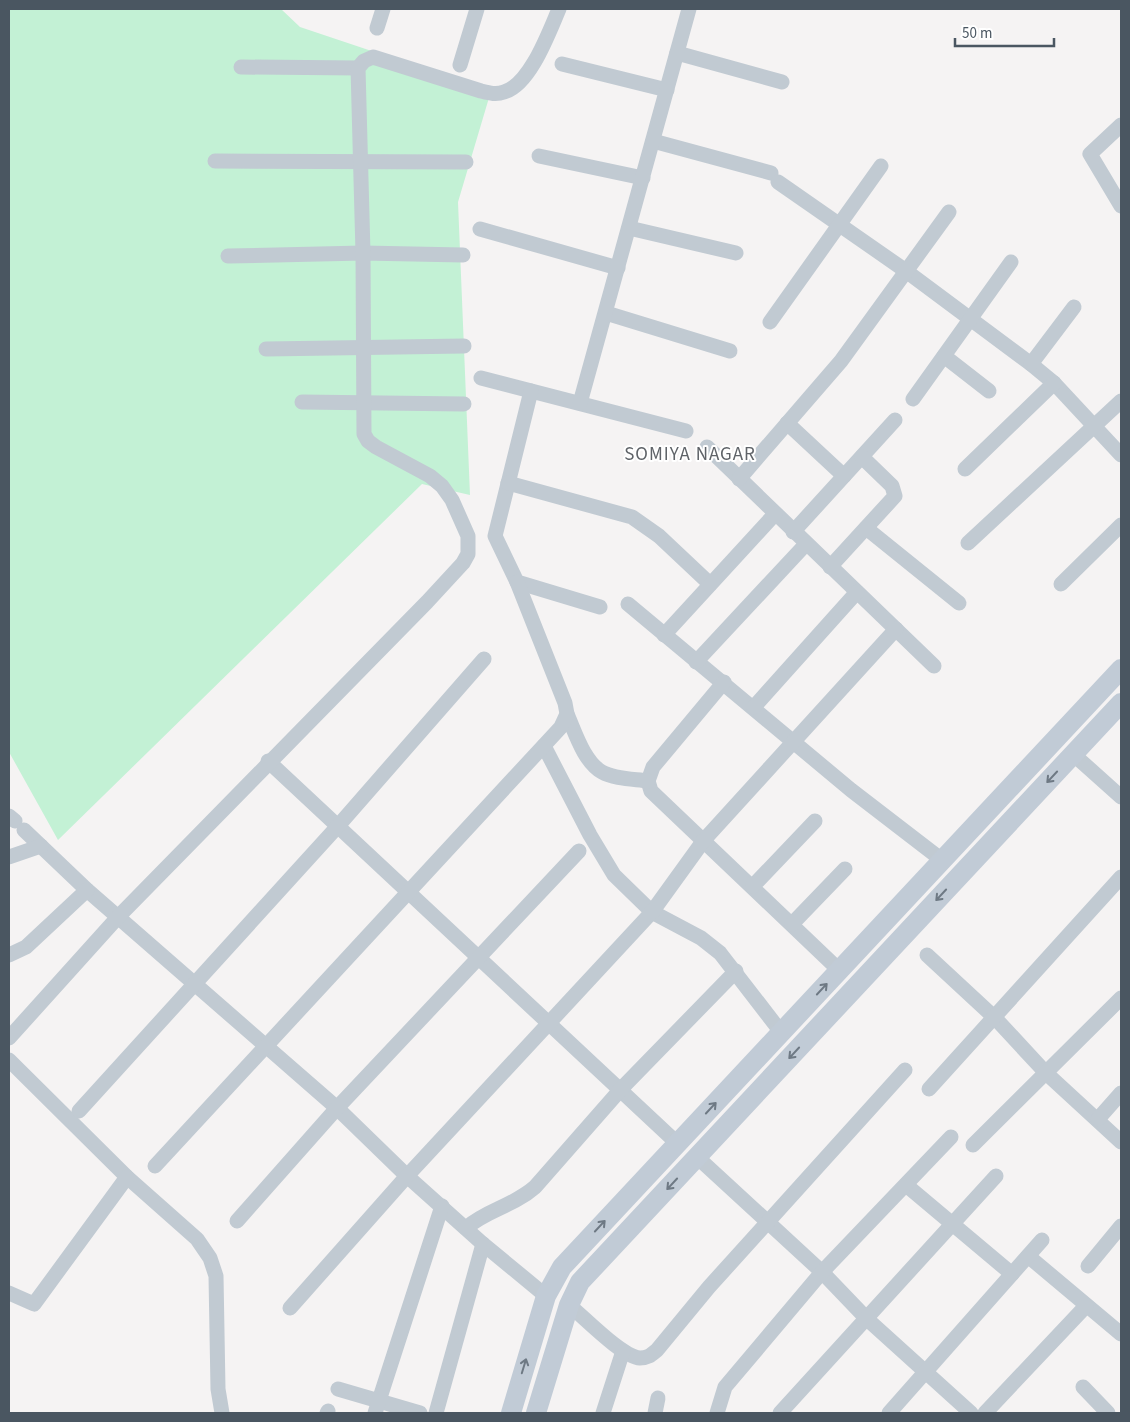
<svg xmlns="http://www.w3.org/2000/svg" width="1130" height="1422" viewBox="0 0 1130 1422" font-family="'Source Sans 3',sans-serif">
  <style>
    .green { fill: #c3f1d5 }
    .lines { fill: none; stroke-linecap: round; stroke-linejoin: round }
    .minor { stroke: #c1cad2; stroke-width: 15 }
    .secondary { stroke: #c1cbd6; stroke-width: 20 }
    .oneway { stroke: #6e7984 }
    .labels { text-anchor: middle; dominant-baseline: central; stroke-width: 4; stroke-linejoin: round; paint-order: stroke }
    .neighbourhood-label { font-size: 19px; letter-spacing: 1px; fill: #5f6368; stroke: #fff }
  </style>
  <rect width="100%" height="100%" fill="#f5f3f3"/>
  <!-- green -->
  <path class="green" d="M9 9H281L300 27 491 91 458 202 470 495 422 484 58 840 9 752Z"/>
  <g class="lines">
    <!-- minor -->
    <g class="minor">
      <path d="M377 28 383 9"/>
      <path d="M677 53 782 82"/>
      <path d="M562 64 667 90"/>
      <path d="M460 65 477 9"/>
      <path d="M241 67 358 68"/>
      <path d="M1121 125 1090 154 1121 206"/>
      <path d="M653 141 771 173"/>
      <path d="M539 156 643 178"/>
      <path d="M215 161 466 162"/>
      <path d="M778 182 906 271 1031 364 1054 383 1121 455"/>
      <path d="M629 228 736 253"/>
      <path d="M480 229 618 268"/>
      <path d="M228 256 363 253 463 255"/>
      <path d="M606 313 730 351"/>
      <path d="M770 322 881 166"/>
      <path d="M266 349 464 346"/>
      <path d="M944 356 989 391"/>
      <path d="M1031 364 1074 307"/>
      <path d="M481 378 686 431"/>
      <path d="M531 391 495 536 517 582 600 607"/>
      <path d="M913 399 1011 262"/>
      <path d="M302 402 464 404"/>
      <path d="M580 403 689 9"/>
      <path d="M787 423 844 476"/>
      <path d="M707 447 934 666"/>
      <path d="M965 469 1054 383"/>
      <path d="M739 479 841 361 949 212"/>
      <path d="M508 483 632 517 659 536 710 584"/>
      <path d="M866 528 959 603"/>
      <path d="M793 532 895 420"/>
      <path d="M968 543 1121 401"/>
      <path d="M830 567 895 496 892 486 862 457"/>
      <path d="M1061 584 1121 525"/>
      <path d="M628 604 851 790 942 860"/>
      <path d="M664 635 775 514"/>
      <path d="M696 662 806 544"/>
      <path d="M724 682 653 767 648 781 651 791 839 970"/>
      <path d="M754 707 857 592"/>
      <path d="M567 714C575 732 584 762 602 772 614 779 634 779 648 781"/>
      <path d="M544 746 590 835 614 875 652 912 701 938 720 953 781 1032"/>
      <path d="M1073 754 1121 797"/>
      <path d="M268 761 678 1144"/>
      <path d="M9 816 15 821"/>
      <path d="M24 830 87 890 337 1108 407 1176 483 1244 546 1296"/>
      <path d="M9 857 41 846"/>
      <path d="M753 886 815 821"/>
      <path d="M792 924 845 869"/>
      <path d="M9 955 26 947 87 890"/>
      <path d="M927 955 995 1018 1046 1073 1121 1142"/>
      <path d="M9 1038 118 917 427 602 463 563 468 554V536L452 500 442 486 430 476 376 447 368 441 364 434 363 253 358 68 364 61 373 57 481 91C489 93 496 95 504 92 530 85 549 32 559 9"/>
      <path d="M9 1060 127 1177 197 1239 210 1258 216 1276 218 1389 222 1413"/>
      <path d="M929 1089 1121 877"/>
      <path d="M79 1111 338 826 484 659"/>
      <path d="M1098 1119 1121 1093"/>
      <path d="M973 1145 1121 998"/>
      <path d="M697 1157 822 1272 867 1319 971 1413"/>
      <path d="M155 1166 561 727 567 714 565 703 517 582"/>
      <path d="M906 1185 1012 1274"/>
      <path d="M237 1221 337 1108 579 851"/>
      <path d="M466 1228C488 1209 512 1207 535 1187L621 1089 736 971"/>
      <path d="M1028 1256 1121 1334"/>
      <path d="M1088 1266 1121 1226"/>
      <path d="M9 1293 34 1304 127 1177"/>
      <path d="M569 1305C584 1317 622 1357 640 1358 648 1358 651 1355 657 1350L709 1287 905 1070"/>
      <path d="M290 1308 407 1176 652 912 704 840 896 629"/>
      <path d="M1083 1387 1108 1413"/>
      <path d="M338 1389 420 1413"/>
      <path d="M327 1413 328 1411"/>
      <path d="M375 1413 442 1206"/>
      <path d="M436 1413 483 1244"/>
      <path d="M603 1413 623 1351"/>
      <path d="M655 1413 658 1398"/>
      <path d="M717 1413 725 1387 822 1272 951 1137"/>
      <path d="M780 1413 996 1176"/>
      <path d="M889 1413 1042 1240"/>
      <path d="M985 1413 1086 1306"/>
    </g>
    <!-- secondary -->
    <g class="secondary">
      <path d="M511 1413 546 1296 562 1267 1121 669"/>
      <path d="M536 1413 569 1305 580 1282 1121 703"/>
    </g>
  </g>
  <!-- one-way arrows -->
  <defs><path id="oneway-shaft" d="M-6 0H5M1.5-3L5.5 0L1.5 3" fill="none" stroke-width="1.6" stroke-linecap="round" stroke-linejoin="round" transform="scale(1.25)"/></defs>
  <g class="oneway">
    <use href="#oneway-shaft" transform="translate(1052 777) rotate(133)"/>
    <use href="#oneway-shaft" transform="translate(941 895) rotate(133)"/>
    <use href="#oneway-shaft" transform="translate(822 989) rotate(-47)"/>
    <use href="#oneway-shaft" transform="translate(794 1053) rotate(133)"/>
    <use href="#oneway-shaft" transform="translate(711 1108) rotate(-47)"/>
    <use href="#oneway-shaft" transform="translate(672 1184) rotate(133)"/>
    <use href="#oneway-shaft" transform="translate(600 1226) rotate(-47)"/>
    <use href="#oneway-shaft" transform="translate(524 1366) rotate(-73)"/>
  </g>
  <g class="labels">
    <!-- neighbourhood labels -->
    <g class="neighbourhood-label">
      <text x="690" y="454">SOMIYA NAGAR</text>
    </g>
  </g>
  <!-- border -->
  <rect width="1130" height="1422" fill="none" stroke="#4a5661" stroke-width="20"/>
  <!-- scale -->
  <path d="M955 38v8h99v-8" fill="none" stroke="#4a5661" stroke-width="2.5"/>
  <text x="962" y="38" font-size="15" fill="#4a5661" stroke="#ffffff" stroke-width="4" paint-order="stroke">50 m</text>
</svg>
